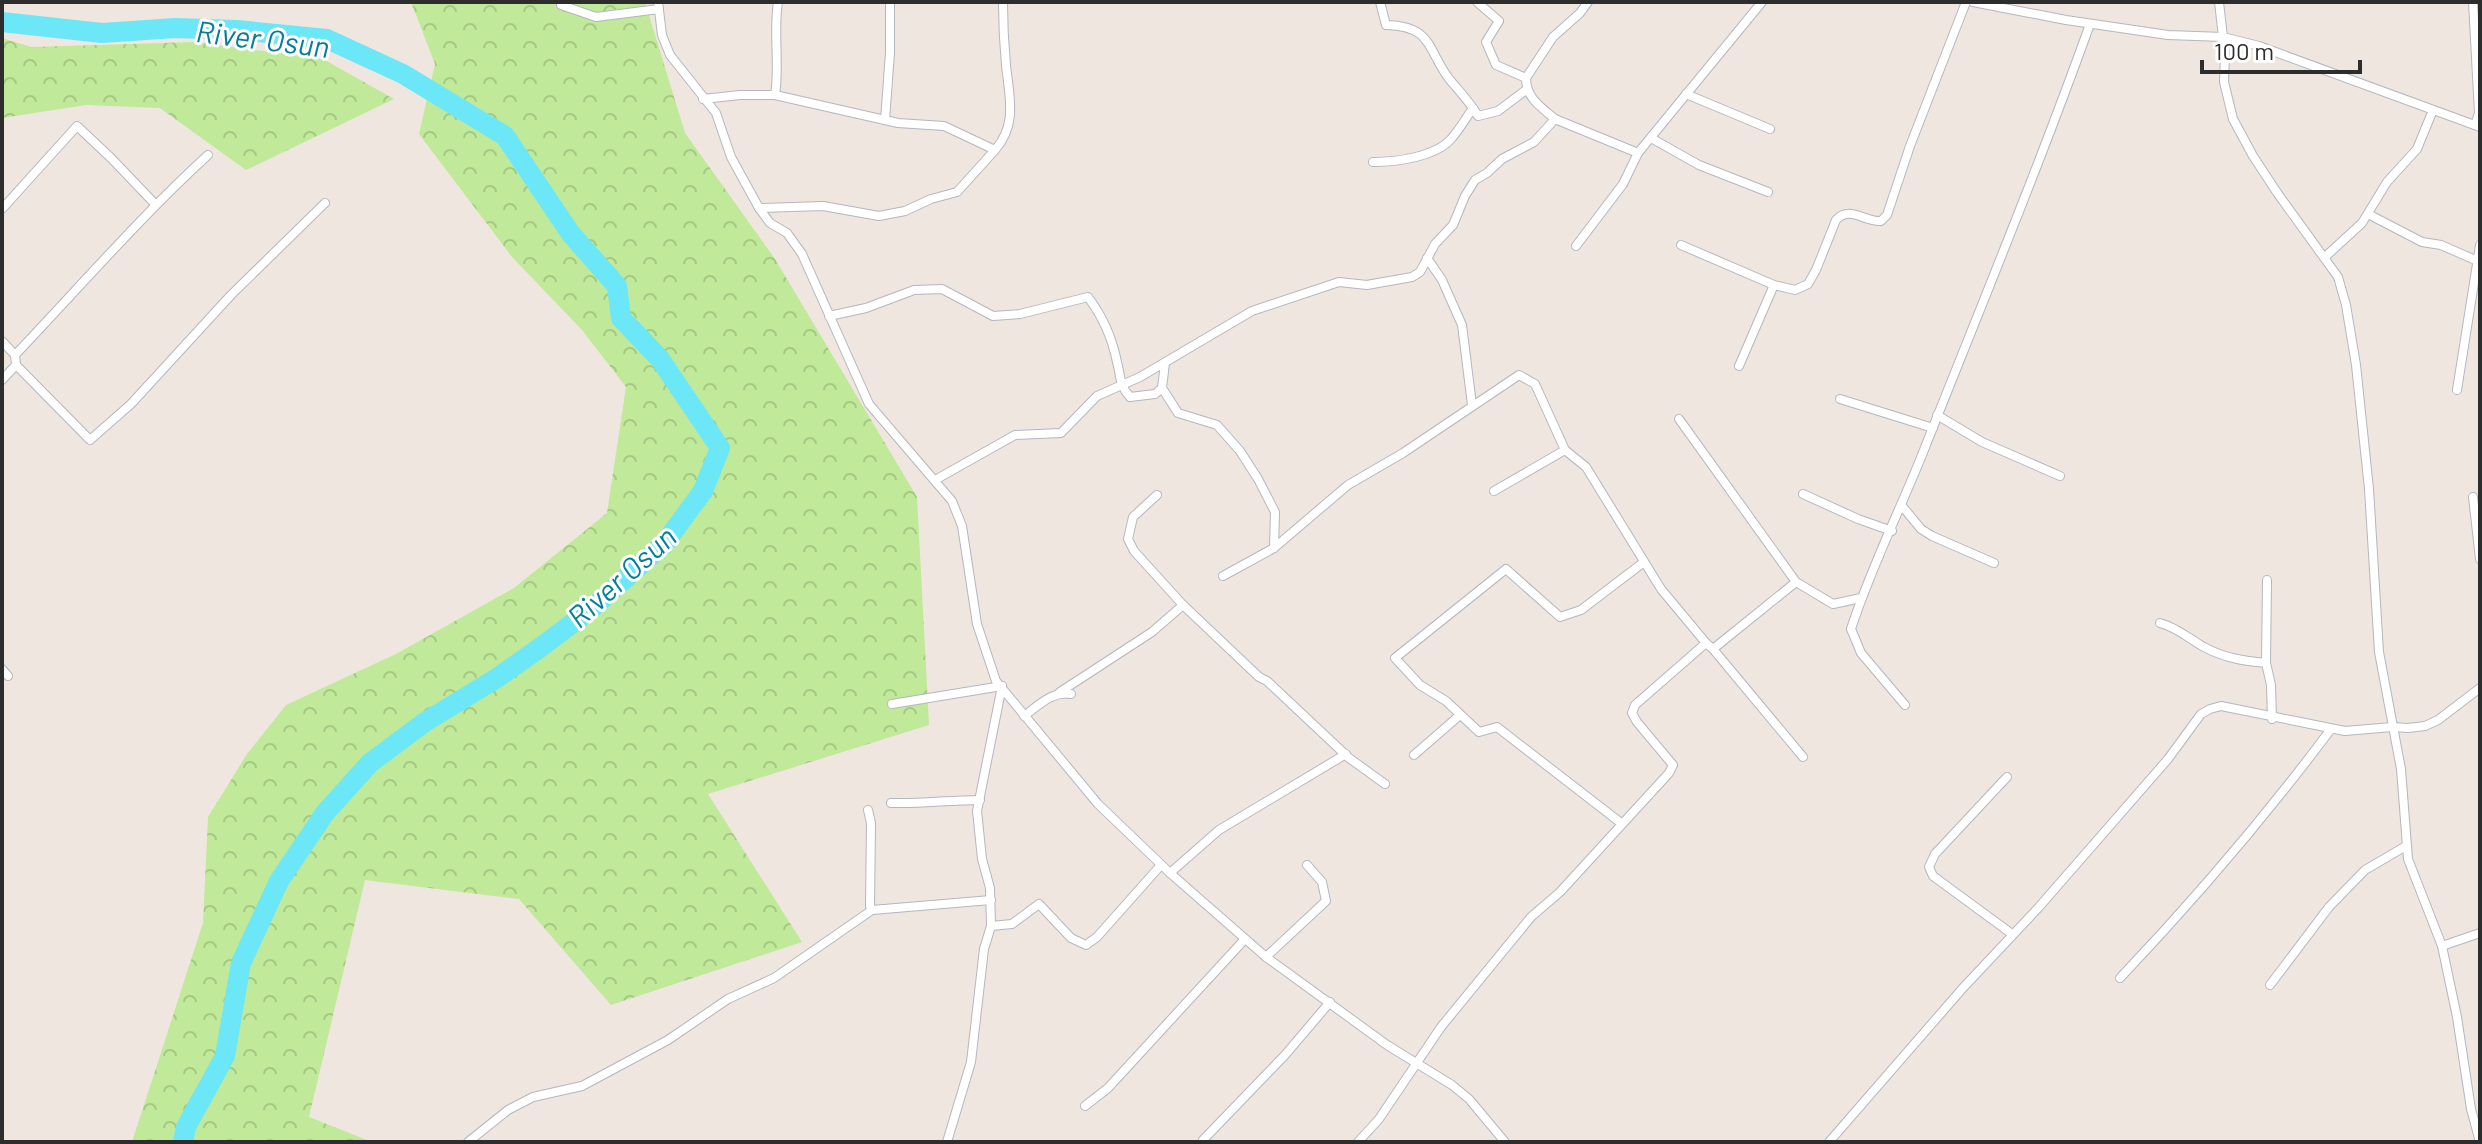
<svg xmlns="http://www.w3.org/2000/svg" width="2482" height="1144" viewBox="0 0 2482 1144" font-family="Barlow,sans-serif">
  <style>
    .forest { fill: url(#forest-crowns) }
    .lines { fill: none; stroke-linecap: round; stroke-linejoin: round }
    .river { stroke: #6ce7f7; stroke-width: 20 }
    .street-casing { stroke: #b3b7c1; stroke-width: 10 }
    .street { stroke: #fff; stroke-width: 8 }
    .labels { text-anchor: middle; dominant-baseline: central; stroke-width: 6; stroke-linejoin: round; paint-order: stroke }
    .water-label { font-size: 30px; font-style: italic; fill: #057e9c; stroke: #fff }
  </style>
  <defs>
    <pattern id="forest-crowns" width="20" height="18" patternUnits="userSpaceOnUse" patternTransform="scale(2)"><rect width="20" height="18" fill="#c0e999"/><path d="M2 6a3 3 0 1 1 6 0M12 15a3 3 0 1 1 6 0" fill="none" stroke="#a5c884"/></pattern>
  </defs>
  <rect width="100%" height="100%" fill="#efe6df"/>
  <!-- forest -->
  <g class="forest">
    <path d="M411 2H645L685 133 775 259 917 497 929 725 708 794 802 942 611 1005 519 899 365 880 309 1117 372 1142H132L203 923 208 817 247 754 286 705 396 654 514 588 607 513 626 387 582 330 512 257 419 134 435 64Z"/>
    <path d="M2 38 31 47 196 42 323 59 394 99 246 170 160 108 86 105 2 118Z"/>
  </g>
  <g class="lines">
    <!-- river -->
    <path class="river" d="M2 22 102 33 175 28 237 30 327 39 403 74 505 136 571 234 617 286 621 318 660 359 720 448 703 491 664 544 590 610 541 647 497 678 425 722 370 763 325 813 279 881 241 963 225 1056 186 1127 183 1142"/>
    <!-- street casing -->
    <g class="street-casing">
      <g id="street">
        <path d="M658 2 662 35 670 55 716 113 731 157 759 208 770 223 787 233 802 254 869 404 952 501 962 526 977 624 996 681 1098 804 1170 873 1266 957 1387 1045 1452 1085 1469 1099 1505 1142"/>
        <path d="M1380 2 1386 25C1434 26 1427 51 1450 80 1460 92 1470 102 1478 116L1498 111 1526 90"/>
        <path d="M1973 2 2066 20 2168 35 2223 37 2259 46 2480 127"/>
        <path d="M2219 2 2225 55 2224 82 2233 119 2253 156 2278 194 2338 277 2346 305 2356 365 2369 489 2379 652 2401 769 2408 859 2442 946 2457 1017 2471 1109 2480 1142"/>
        <path d="M2473 2 2479 113 2475 125"/>
        <path d="M561 5 596 17 659 9"/>
        <path d="M1526 78 1553 37 1580 13 1588 2"/>
        <path d="M1686 94 1770 129"/>
        <path d="M775 95C780 64 773 33 778 2"/>
        <path d="M703 99 740 95H775L898 123 944 126 995 150C1018 124 1009 96 1006 65 1004 44 1003 23 1003 2"/>
        <path d="M1555 119 1638 153"/>
        <path d="M885 120 890 53V2"/>
        <path d="M1651 138 1699 165 1768 192"/>
        <path d="M1373 162C1396 162 1435 157 1451 139 1459 130 1466 118 1473 108"/>
        <path d="M759 208 823 206 879 216 905 211 931 199 957 192 995 150"/>
        <path d="M2 209 77 126 111 158 155 204"/>
        <path d="M2368 214 2422 242 2441 245 2480 262"/>
        <path d="M1681 245 1774 285"/>
        <path d="M1576 246 1623 184 1638 153 1762 2"/>
        <path d="M2325 257 2362 223 2387 182 2417 149 2433 110"/>
        <path d="M1427 258 1442 280 1462 325 1472 405"/>
        <path d="M829 316 866 308 914 290 942 289 993 316 1020 314 1088 297C1103 317 1112 337 1117 362 1121 377 1119 385 1130 397L1155 394 1162 388"/>
        <path d="M2 341 15 355"/>
        <path d="M1165 363 1162 388 1178 413 1217 425 1240 451 1258 479 1275 512 1274 548"/>
        <path d="M16 365 90 440 131 404 231 295 325 203"/>
        <path d="M1739 366 1774 285 1795 290 1808 284 1816 270 1836 220C1850 205 1864 222 1881 221L1887 215 1910 146 1966 2"/>
        <path d="M2 380 16 365 15 355C79 288 140 217 208 155"/>
        <path d="M2457 390 2480 245"/>
        <path d="M1840 399 1933 428"/>
        <path d="M1937 415 1982 442 2060 476"/>
        <path d="M1679 419 1796 582 1833 604 1861 598"/>
        <path d="M935 480 1015 435 1061 433 1097 396 1140 377 1252 311 1339 282 1367 285 1412 277 1420 272 1435 244 1453 225 1465 196 1475 180 1487 173 1502 159 1534 142 1555 119C1541 107 1526 98 1526 78L1496 65 1486 42 1499 21 1477 2"/>
        <path d="M1494 491 1565 450 1586 467 1661 589 1706 643"/>
        <path d="M1803 494 1858 519 1892 531"/>
        <path d="M1157 495 1133 517 1128 539 1134 551 1183 605 1259 677 1267 681 1349 758 1385 784"/>
        <path d="M2473 497 2480 559"/>
        <path d="M1902 506 1921 529 1932 536 1994 563"/>
        <path d="M1223 576 1274 548 1348 485 1403 453 1519 375 1535 384 1565 450"/>
        <path d="M2267 580 2266 663 2271 685 2272 719"/>
        <path d="M2160 623C2178 628 2188 638 2204 647 2224 658 2244 661 2266 663"/>
        <path d="M1713 649 1803 757"/>
        <path d="M2 669 8 676"/>
        <path d="M1060 692 1152 632 1183 605"/>
        <path d="M892 704 1002 686"/>
        <path d="M1905 705 1861 653 1851 629C1870 570 1899 512 1922 455 1979 311 2038 169 2090 24"/>
        <path d="M1024 716C1039 705 1052 691 1071 694"/>
        <path d="M1414 755 1460 715"/>
        <path d="M2007 777 1935 854 1929 867 1933 876 2012 934"/>
        <path d="M891 803C921 804 949 800 980 800"/>
        <path d="M868 810 871 823 870 906 872 910 991 900"/>
        <path d="M1621 823 1497 727 1479 732 1446 701 1420 685 1395 658 1506 569 1560 617 1581 610 1644 562"/>
        <path d="M1170 873 1219 830 1346 754"/>
        <path d="M991 926 1012 924 1039 904 1071 938 1086 945 1097 937 1161 865"/>
        <path d="M2442 946 2480 933"/>
        <path d="M1266 957 1326 901 1322 882 1307 865"/>
        <path d="M2120 978C2195 899 2266 816 2331 729"/>
        <path d="M2270 985 2329 907 2365 870 2406 846"/>
        <path d="M1085 1106 1108 1088 1245 939"/>
        <path d="M1203 1140 1285 1055 1330 1002"/>
        <path d="M468 1142 508 1110 533 1097 582 1086 668 1040 728 999 774 978 872 910"/>
        <path d="M947 1142 971 1062 984 949 991 926 990 888 982 859 977 811 1002 686"/>
        <path d="M1358 1142 1379 1119 1441 1027 1531 917 1560 892 1669 773 1673 765 1637 722 1632 713 1635 705 1706 643 1713 649 1796 582"/>
        <path d="M1829 1142 1962 989 2039 907 2168 759 2201 714 2210 709 2221 706 2345 731 2392 727 2408 728 2425 726 2438 720 2480 688"/>
      </g>
    </g>
    <!-- street -->
    <use href="#street" class="street"/>
  </g>
  <g class="labels">
    <!-- water labels -->
    <g class="water-label">
      <text transform="translate(263 38) rotate(7)">River Osun</text>
      <text transform="translate(621 576) rotate(-42)">River Osun</text>
    </g>
  </g>
  <!-- border -->
  <rect width="2482" height="1144" fill="none" stroke="#2d2d2d" stroke-width="8"/>
  <!-- scale -->
  <path d="M2202 60v12h158v-12" fill="none" stroke="#2d2d2d" stroke-width="4"/>
  <text x="2214" y="60" font-size="24" fill="#2d2d2d" stroke="#ffffff" stroke-width="6" paint-order="stroke">100 m</text>
</svg>
